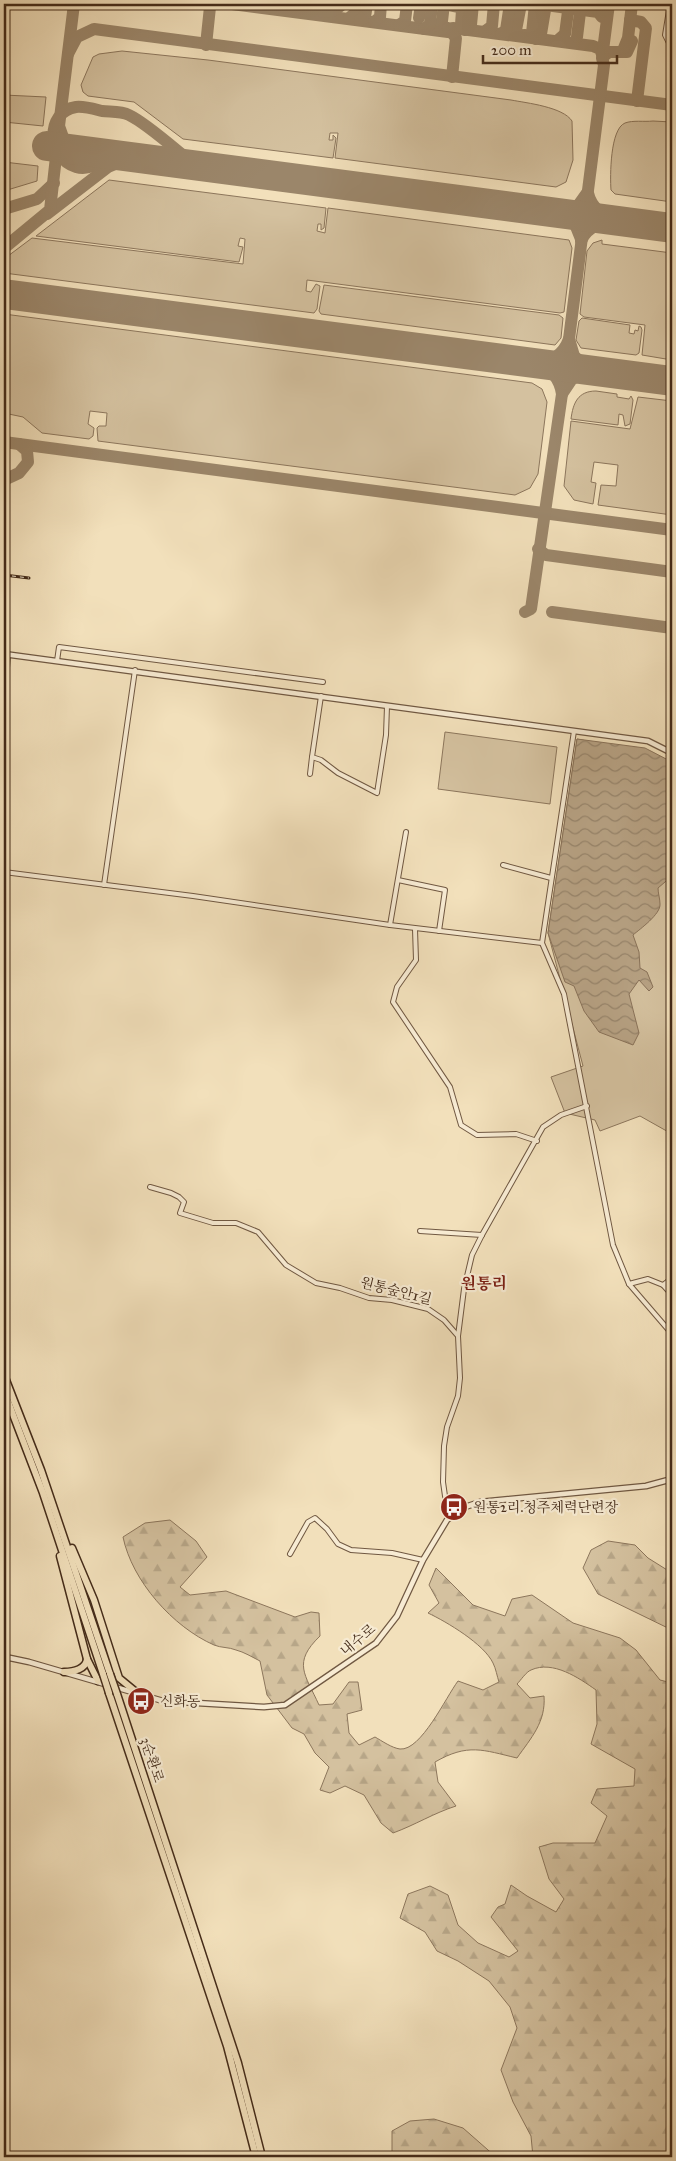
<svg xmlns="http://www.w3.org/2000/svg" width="676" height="2161" viewBox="0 0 676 2161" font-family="'IM FELL Great Primer','Noto Serif KR',serif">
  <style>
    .grass { fill: #d4c19f; stroke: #8c765c }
    .forest { fill: url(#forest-firs); stroke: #8c765c }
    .water { fill: url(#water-waves); stroke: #897259 }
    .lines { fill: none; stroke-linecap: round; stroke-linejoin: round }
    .taxiway { stroke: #9b866a; stroke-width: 12 }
    .runway { stroke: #9b866a; stroke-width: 30 }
    .minor-casing { stroke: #705842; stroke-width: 6 }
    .tertiary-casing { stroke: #705842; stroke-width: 7 }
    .trunk-casing { stroke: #442b19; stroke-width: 9 }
    .minor { stroke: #f7ebd3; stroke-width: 4 }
    .tertiary { stroke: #f7ebd3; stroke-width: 4.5 }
    .trunk { stroke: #f2e0bb; stroke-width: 6 }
    .rail-casing { stroke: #442b19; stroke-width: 3 }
    .rail { stroke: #f7ebd3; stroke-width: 1; stroke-dasharray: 4; stroke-linecap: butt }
    .trunk-bridge-casing { stroke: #442b19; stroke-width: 9; stroke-linecap: butt }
    .trunk-bridge { stroke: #f2e0bb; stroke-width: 6 }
    .labels { text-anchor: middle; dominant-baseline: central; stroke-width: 4.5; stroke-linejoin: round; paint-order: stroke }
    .street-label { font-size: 14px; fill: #442b19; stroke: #f7ebd3 }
    .poi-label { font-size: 14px; fill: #442b19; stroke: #f7ebd3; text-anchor: start }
    .quarter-label { font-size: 16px; font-weight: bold; fill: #7a1f14; stroke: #f7ebd3 }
  </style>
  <defs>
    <pattern id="forest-firs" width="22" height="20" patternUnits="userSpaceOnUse" patternTransform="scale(1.25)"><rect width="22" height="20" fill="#d4c19f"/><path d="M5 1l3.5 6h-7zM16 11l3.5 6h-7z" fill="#b7a688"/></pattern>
    <pattern id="water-waves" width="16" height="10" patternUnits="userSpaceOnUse" patternTransform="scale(1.25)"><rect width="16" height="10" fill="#b7a284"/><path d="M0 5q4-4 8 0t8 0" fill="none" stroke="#96846b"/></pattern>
  </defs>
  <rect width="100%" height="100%" fill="#f2e0bb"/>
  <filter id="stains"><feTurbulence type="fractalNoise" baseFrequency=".004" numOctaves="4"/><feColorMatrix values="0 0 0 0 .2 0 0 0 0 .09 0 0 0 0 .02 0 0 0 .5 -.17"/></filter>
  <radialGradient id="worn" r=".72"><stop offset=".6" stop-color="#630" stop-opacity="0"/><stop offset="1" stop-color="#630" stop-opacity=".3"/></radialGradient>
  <!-- grass -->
  <g class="grass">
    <path d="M122 51 208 60 511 100C527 103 563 107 572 121L573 160 566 182 556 187 335 158 338 133H330L329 140H333V135L336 138 333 158 183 139 134 102 88 96 83 92 81 85 93 57 99 54Z"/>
    <path d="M4 95 46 97 43 126 4 122Z"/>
    <path d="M653 121 672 122V202L615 194 611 190C610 176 610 129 625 123 633 120 644 122 653 121Z"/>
    <path d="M4 162 38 166 37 181 4 191Z"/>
    <path d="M109 180 326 208 324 228 321 230V224H318L317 231 325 233 328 208 569 240 572 248 564 312 560 313 307 280 306 291 311 292 316 284 320 286 317 309 314 313 4 273V259L32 238 243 264 245 239 240 238 238 246 243 247 239 262 36 236Z"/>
    <path d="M602 240V244L672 253V360L642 355 645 325 584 317 580 314 587 251 593 243Z"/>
    <path d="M324 285 559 315 563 318 561 338 555 345 321 314 319 311Z"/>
    <path d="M4 314 532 383 542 389 547 402 538 474 530 488 515 495 98 441 97 428 99 426H106L107 413 90 411 88 424 94 428 93 436 89 439 42 433 23 417 4 413Z"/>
    <path d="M582 318 630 325 629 333 634 334 635 330 638 331 639 326 641 327 642 330 639 353 636 355 581 348 576 340 579 321Z"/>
    <path d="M596 391 617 394V397L629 399 631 396 633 400 630 424 625 426 623 415 619 414 618 425 571 419C573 403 578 391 596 391Z"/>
    <path d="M638 397 672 401V515L598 505 601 485 616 486 618 465 594 462 591 482 596 483 593 504 574 500 564 486 571 421 630 429Z"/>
    <path d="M445 732 557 747 550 804 438 789Z"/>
    <path d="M577 739 653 754 672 762V1134L640 1116 600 1131 595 1120 565 1113 551 1077 583 1066 548 933Z"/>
  </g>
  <!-- forest -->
  <g class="forest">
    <path d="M170 1520 196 1541 207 1557 180 1587 190 1595 226 1591 295 1617 311 1612 319 1613 320 1636C292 1663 305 1674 319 1705L333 1704 349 1682H358L362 1710 347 1714 349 1733 359 1745 375 1737C382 1741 392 1748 400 1749 421 1751 446 1697 458 1681L483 1690 499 1682C497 1676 496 1669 493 1663 484 1644 447 1622 428 1613L439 1603 429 1585 436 1568 473 1605 505 1616 512 1599 532 1595 573 1623 620 1638 636 1650 660 1680 672 1683V2157H533L531 2136 513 2102 501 2070 517 2028 510 2007 489 1981 458 1961 437 1951 425 1932 400 1918 408 1894 430 1886 448 1895 458 1925 478 1943 509 1957 518 1951 491 1917 498 1907 505 1904 511 1885 527 1896 556 1912 564 1899 549 1879 539 1847 553 1843H595L607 1816 591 1803 597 1789 634 1786 635 1769 591 1744 597 1724 596 1690C579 1678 553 1660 531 1670 526 1672 521 1680 517 1684L530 1698 544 1696C546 1722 531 1738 517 1758 483 1750 468 1743 435 1762L438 1782 456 1806C434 1813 415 1825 393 1833L381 1823 364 1795 345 1786 330 1793 320 1790 329 1767 315 1753 304 1734 292 1728 267 1695 260 1661C252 1657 244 1652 236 1650 229 1647 221 1648 214 1645 173 1627 132 1581 123 1537L145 1523Z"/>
    <path d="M608 1541 635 1545 648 1558 672 1573V1630L598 1594 583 1568 591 1550Z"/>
    <path d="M434 2119 463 2128 496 2157H383L392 2152V2131L410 2121Z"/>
  </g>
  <!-- water -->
  <path class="water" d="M577 739 645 748 672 762V876L658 888C658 893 660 899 660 904 661 914 640 929 633 935L639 952 640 968 647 972 653 987 649 991 639 980 629 994 639 1033 633 1045 599 1032 584 1011 574 986 565 982 548 933Z"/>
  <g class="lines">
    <!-- taxiway -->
    <g class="taxiway">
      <path d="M74 4 59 126 65 143 78 150"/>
      <path d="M232 4 448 32 453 28 593 46 600 49 603 57 609 52H627L632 41"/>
      <path d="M444 4 459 7 462 10 461 25 465 30 471 25 473 4"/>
      <path d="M521 4 516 30 519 36 525 35"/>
      <path d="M535 4 532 33 536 39 541 34 546 4"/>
      <path d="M538 4 598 12 602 17"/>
      <path d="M323 12 335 10 343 4"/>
      <path d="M349 18 355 13 356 4"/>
      <path d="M419 18 421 4"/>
      <path d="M360 20 365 17 367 4"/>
      <path d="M630 20 641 22 646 28 637 101"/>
      <path d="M374 22 380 17 381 4"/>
      <path d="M399 25 405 21 407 4"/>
      <path d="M436 26 442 21 444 4"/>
      <path d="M448 28 456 38 452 77"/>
      <path d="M424 29 430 24 432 4"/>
      <path d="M484 32 492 26 494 4"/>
      <path d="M501 34 506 30 510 4"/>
      <path d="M577 37 581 4"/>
      <path d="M557 41 565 34 569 4"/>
      <path d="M206 45 210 7"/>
      <path d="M624 48 628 38 632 4"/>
      <path d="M68 54 77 37 94 29 672 105"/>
      <path d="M119 156C102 156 94 172 76 167 48 159 44 112 76 107 84 106 94 109 102 111 111 112 121 111 129 115 148 124 178 152 196 166"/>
      <path d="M588 193C591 207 603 217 617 220"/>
      <path d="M4 209 37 199 54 183"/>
      <path d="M559 213 577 207 587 193"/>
      <path d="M559 213 575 224 581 239"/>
      <path d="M47 214 108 167 132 157"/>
      <path d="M581 241C587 226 603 222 617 220"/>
      <path d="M4 248 50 210 57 148"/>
      <path d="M569 339 574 356 590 371"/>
      <path d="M533 363C550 363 563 356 569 339L604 65 602 58 609 4"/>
      <path d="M534 363C550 366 560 379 562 394"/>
      <path d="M4 442 672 530"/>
      <path d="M4 480 19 473 28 462 27 451 19 444"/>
      <path d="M538 549 546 555 672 572"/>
      <path d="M525 612 531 609 562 394 572 379 590 371"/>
      <path d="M552 612 672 628"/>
    </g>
    <!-- runway -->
    <g class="runway">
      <path d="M47 146 672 228"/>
      <path d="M4 294 672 381"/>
    </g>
    <!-- minor casing -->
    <g class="minor-casing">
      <g id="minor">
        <path d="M670 4 665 35 672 49"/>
        <path d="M57 661 59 647 323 682"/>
        <path d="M321 696 312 757 321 760 338 773 377 793 386 735 387 706"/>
        <path d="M4 705 8 655"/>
        <path d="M574 731 542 943 564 994 613 1245 629 1284 672 1334"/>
        <path d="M310 774 312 757"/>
        <path d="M503 865 551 878"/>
        <path d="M4 872 193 896 390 925 542 943"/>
        <path d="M398 880 445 890 439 931"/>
        <path d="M104 885 135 670"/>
        <path d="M390 925 406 832"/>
        <path d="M415 929 416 960 397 987 393 1002 450 1087 461 1125 477 1135 516 1134 537 1141"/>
        <path d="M150 1187 171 1193 179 1197 184 1202 180 1213 213 1223H236L258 1232 286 1265 316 1283 340 1288 369 1298 392 1300 428 1309 444 1320 458 1336 460 1378 458 1396 447 1427 444 1446 443 1482 445 1496 451 1515"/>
        <path d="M420 1231 482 1235"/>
        <path d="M629 1284 648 1279 663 1285 672 1278"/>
        <path d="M663 1285 672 1295"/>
        <path d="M458 1336 464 1289 472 1255 482 1235 543 1127 561 1115 587 1106"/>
        <path d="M290 1554 308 1522 315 1518 327 1529 338 1544 351 1550 392 1553 423 1560"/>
      </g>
    </g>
    <!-- tertiary casing -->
    <g class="tertiary-casing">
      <g id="tertiary">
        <path d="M4 654 648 741 672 753"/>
        <path d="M4 1659 10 1658 29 1662 163 1701 264 1707 285 1705 376 1643 397 1616 423 1560 447 1520 462 1508 480 1502 646 1486 672 1479"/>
      </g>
    </g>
    <!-- trunk casing -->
    <g class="trunk-casing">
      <g id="trunk">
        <path d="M4 1375 41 1470 110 1674"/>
        <path d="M4 1391 43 1493 103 1674"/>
        <path d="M72 1548 94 1600 119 1678 136 1692"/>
        <path d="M60 1556 87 1659 98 1681"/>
        <path d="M64 1672C74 1672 86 1669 87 1659"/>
        <path d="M109 1693 227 2046 256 2157"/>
        <path d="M117 1694 238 2063 262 2157"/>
      </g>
    </g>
    <!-- minor -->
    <use href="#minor" class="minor"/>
    <!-- tertiary -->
    <use href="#tertiary" class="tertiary"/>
    <!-- trunk -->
    <use href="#trunk" class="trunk"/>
    <!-- rail casing -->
    <g class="rail-casing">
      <path id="rail" d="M4 575 29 578"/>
    </g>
    <!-- rail -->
    <use href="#rail" class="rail"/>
    <!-- trunk-bridge casing -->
    <g class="trunk-bridge-casing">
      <g id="trunk-bridge">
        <path d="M103 1674 109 1693"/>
        <path d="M110 1674 117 1694"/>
      </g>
    </g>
    <!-- trunk-bridge -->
    <use href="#trunk-bridge" class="trunk-bridge"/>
  </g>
  <!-- icons -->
  <defs>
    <g id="bus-disc" transform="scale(1.4375)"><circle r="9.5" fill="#8f2418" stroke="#f7ebd3"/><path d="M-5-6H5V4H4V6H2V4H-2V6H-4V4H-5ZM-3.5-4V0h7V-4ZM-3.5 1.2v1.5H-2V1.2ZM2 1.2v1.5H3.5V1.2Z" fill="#fff"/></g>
  </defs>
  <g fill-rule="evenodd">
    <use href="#bus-disc" x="454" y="1507"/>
    <use href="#bus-disc" x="141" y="1701"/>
  </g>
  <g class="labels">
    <!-- street labels -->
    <g class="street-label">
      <text transform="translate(396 1291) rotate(14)">원통숲안1길</text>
      <text transform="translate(358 1640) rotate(-40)">내수로</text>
      <text transform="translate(152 1760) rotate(72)">3순환로</text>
    </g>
    <!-- poi labels -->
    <g class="poi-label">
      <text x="473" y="1507">원통2리.청주체력단련장</text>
      <text x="160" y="1701">신화동</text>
    </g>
    <!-- quarter labels -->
    <g class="quarter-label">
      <text x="484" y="1283">원통리</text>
    </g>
  </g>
  <!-- margin -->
  <rect width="676" height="2161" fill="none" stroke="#f2e0bb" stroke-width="20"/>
  <rect x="5" y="5" width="666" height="2151" fill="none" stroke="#442b19" stroke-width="2.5"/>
  <rect x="10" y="10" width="656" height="2141" fill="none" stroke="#442b19"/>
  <!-- scale -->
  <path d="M483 55v8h134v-8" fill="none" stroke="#442b19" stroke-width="2.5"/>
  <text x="491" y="55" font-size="15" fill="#442b19" stroke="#f7ebd3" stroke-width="4" paint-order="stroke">200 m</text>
  <rect width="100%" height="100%" filter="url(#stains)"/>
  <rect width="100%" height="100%" fill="url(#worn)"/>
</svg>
